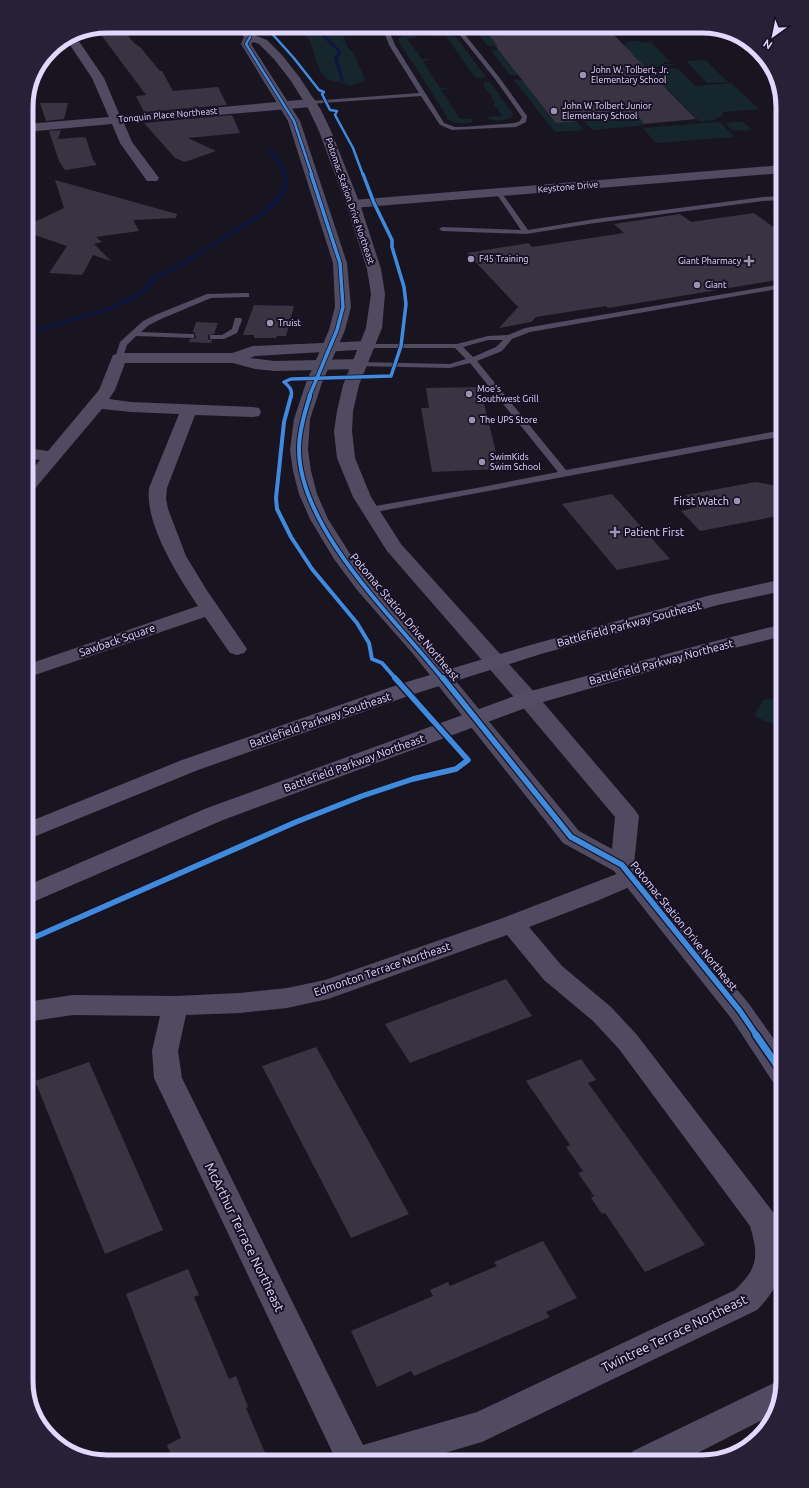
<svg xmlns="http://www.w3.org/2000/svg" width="809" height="1488" viewBox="0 0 809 1488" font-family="Ubuntu,sans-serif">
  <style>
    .green { fill: #15272d }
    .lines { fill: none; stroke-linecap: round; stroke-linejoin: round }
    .stream { fill: #0e153e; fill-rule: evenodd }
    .building { fill: #393342 }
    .service { fill: #504b60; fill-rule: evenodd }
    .minor { fill: #504b60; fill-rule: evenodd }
    .tertiary { fill: #504b60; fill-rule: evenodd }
    .secondary { fill: #544d66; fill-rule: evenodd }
    .cycleway-far4-casing { stroke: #181025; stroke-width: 4 }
    .cycleway-far3-casing { stroke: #181025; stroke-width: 5 }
    .cycleway-far2-casing { stroke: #181025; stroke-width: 6 }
    .cycleway-far1-casing { stroke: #181025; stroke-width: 8 }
    .cycleway-casing { stroke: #181025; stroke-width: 10 }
    .cycleway-far4 { stroke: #408adc; stroke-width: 2.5 }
    .cycleway-far3 { stroke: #408adc; stroke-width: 3.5 }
    .cycleway-far2 { stroke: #408adc; stroke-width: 4 }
    .cycleway-far1 { stroke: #408adc; stroke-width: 5.5 }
    .cycleway { stroke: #408adc; stroke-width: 7 }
    .poi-dot { fill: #9c93b0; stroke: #181025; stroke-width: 1.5 }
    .labels { text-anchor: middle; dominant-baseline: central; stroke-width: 4; stroke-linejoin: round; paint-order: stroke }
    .far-poi-label { font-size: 9px; fill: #e3d7fd; stroke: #181025; text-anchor: start }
    .far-street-label { font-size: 9px; fill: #e3d7fd; stroke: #181025 }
    .poi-label { font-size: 11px; fill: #e3d7fd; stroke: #181025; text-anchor: end }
    .street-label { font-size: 11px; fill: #e3d7fd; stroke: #181025 }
    .near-street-label { font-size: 13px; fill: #e3d7fd; stroke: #181025 }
    .rim { fill: none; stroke: #e3d7fd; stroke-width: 5 }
  </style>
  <rect width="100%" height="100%" fill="#191520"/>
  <!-- green -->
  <g class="green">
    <path d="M295 26H326L341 34 344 37 348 48 354 54 365 80 350 86 344 83 328 80C310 64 319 39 295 26Z"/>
    <path d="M510 30 516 33 505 34 498 47 488 46 477 33Z"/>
    <path d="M434 33H445L456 37 486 77 478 78 474 76 446 36H430Z"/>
    <path d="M404 35 415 36 417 38 407 39 422 59H432L423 61 440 88H451L441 90 460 119H472V122C465 125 456 123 449 120L417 69 401 46 398 39Z"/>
    <path d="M640 41 642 43 651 42 670 62H663L664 64H672L674 65 645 68 631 54H633L624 45 627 44 624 42Z"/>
    <path d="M493 50H498L518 75H510L493 53Z"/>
    <path d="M705 60 728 82 707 83 686 61Z"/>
    <path d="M672 68 678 69 695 86 731 83 759 109 722 112 723 114 715 120 699 121 667 88H664L647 70Z"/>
    <path d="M514 80H522L576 121 584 130 555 132Z"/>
    <path d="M485 82H490L513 114 510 118 500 121 488 119 487 117 503 116 493 104 495 102 483 84Z"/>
    <path d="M624 101 645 125 592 130 584 121 605 119 592 104Z"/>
    <path d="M720 122 734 137 656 143 643 128Z"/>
    <path d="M743 122 752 130 733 131 725 123Z"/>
    <path d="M783 697V725L777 726 754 716 763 700Z"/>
  </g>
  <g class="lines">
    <!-- stream -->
    <g class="stream">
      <path d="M312 26H316L342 52 338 58 344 82 341 81 334 58 338 52Z"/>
      <path d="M267 148H271L283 165 289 182 283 197 267 213 186 264 157 279 148 290 136 298 111 310 26 335V331L107 308 132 296 144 288 153 277 182 262 263 211 279 195 285 182 279 165 267 149Z"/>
    </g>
  </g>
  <!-- building -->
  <g class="building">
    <path d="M107 26H120L134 43 140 47 160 71H162L173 91 218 87 227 105 144 112 136 96 146 95 96 28Z"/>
    <path d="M607 28 633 54H632L696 119 644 124 638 116 556 123 496 47H498L490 36 506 35 505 34Z"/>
    <path d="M40 103H68L64 119 46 121Z"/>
    <path d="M232 115 240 133 188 138 216 151 185 162 175 158 144 123Z"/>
    <path d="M61 130 58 139 84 137 86 138 93 160 97 165 65 170 59 161 49 131Z"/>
    <path d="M55 180 177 214 176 218 133 220 139 231 96 237 102 242 94 244 111 261 93 255 82 275 49 273 67 246 26 232V226L64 208Z"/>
    <path d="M754 213 783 234V279L608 308 606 306 536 317 531 322 499 328 518 307 467 253 529 243 532 247 624 233 614 224 680 214 691 222Z"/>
    <path d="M254 305 294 306 286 336H277L276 338H254V335H243Z"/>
    <path d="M196 322 218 323 214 334 208 335V339L212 340 211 343 189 342 190 339 196 338 195 333 193 332Z"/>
    <path d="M480 387 500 469 432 472 421 408H429L426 388Z"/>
    <path d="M755 482 773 485 783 495V515L700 531 681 511 697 507 686 495Z"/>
    <path d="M612 494 670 559 617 570 562 504Z"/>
    <path d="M506 979 532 1016 410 1063 385 1024Z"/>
    <path d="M316 1047 409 1214 351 1238 262 1066Z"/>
    <path d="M581 1059 596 1080 588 1083 705 1245 645 1272 605 1213 602 1214 591 1198 594 1196 578 1173 583 1171 566 1147 570 1145 526 1081Z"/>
    <path d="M89 1062 163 1230 105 1254 35 1081Z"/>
    <path d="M543 1241 577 1298 546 1312 550 1317 414 1376 411 1371 377 1387 351 1331 433 1296 430 1290 448 1282 450 1286 497 1266 494 1262Z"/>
    <path d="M188 1269 199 1295 194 1297 229 1379 236 1376 248 1407 246 1408 269 1462H174L167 1445 181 1438 126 1294Z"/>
  </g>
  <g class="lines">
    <!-- service -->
    <g class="service">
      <path d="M382 26H388L389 30 458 26 499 77 527 116 526 122 516 127 452 130 440 125 421 96 309 104V102L311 101 419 93 389 45ZM455 29 495 79 522 117 520 121 515 123 462 127H455L444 123 395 45 390 33Z"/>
      <path d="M499 191 501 192 528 230 595 219 763 197 783 196V200L763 201 595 223 526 234 442 231 439 229 442 227 521 230 496 193Z"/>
      <path d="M783 284V288L530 332 512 339 502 351 477 361 566 470 783 430V436L370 513 365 510 370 507 482 487 558 472 470 363 450 368 359 366 355 364 359 362 450 364 466 359 455 348H368L364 346 365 344H457L488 336 508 335 525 328 554 323ZM488 340H503L496 347 473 357 463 347Z"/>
      <path d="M246 293H249V297L211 298 161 319 149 325 141 332 191 334H194V338L136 336 127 345 122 360H119L115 358 120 342 143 321 155 315 207 294Z"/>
      <path d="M235 318H241L242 320 237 333 224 339H210V335H222L232 329Z"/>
    </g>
    <!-- minor -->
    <g class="minor">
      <path d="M74 34 104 78 120 116 311 99 315 100 317 103 315 106 311 107 124 123 132 142 159 178 157 181H147L120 143 112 124 26 132V124L109 117 92 78 66 39Z"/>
      <path d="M783 165V173L353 208 348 207 346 204 348 201 353 200Z"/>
      <path d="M368 341 374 343 376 346 374 349 255 356 250 358 275 361 359 359 365 361 367 364 365 367 359 369 275 371 255 369 233 363H125L115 390 109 399 131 402 253 407 259 408 261 412 259 416 253 417 195 415 167 488 166 499 168 509 186 556 206 589 247 649 244 653 237 655 230 653 205 617 26 678V665L198 606C178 576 145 525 149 488L179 414 131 412 102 409 32 492 26 493V477L40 460 26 458V448L48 451 99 390 113 355 119 353H232L253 346Z"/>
      <path d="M632 868 641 870 644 876 641 882 597 901 529 927 562 966 611 1007 637 1035 773 1212C792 1250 786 1281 757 1310L482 1442 414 1462H337L154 1078 152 1051 160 1016 73 1015 26 1022V1002L73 995 175 996 240 993 287 988 325 980 503 918ZM507 935 544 980 593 1021 619 1049 750 1226C759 1256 758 1268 735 1290L477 1412 363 1445 182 1078 178 1051 186 1015 240 1013 287 1008 328 999Z"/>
      <path d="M778 1381 783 1383 772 1415 680 1462H628L633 1451Z"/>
    </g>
    <!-- tertiary -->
    <path class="tertiary" d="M234 26H245L254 35 267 40 282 55 300 78 321 110 331 131 360 204 381 269 385 294 382 328 359 385 353 411 352 431 355 458 371 497 401 544 536 694 635 810 639 816 634 864 749 1004 783 1052V1085L773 1082 731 1018 614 871 563 843 414 655 357 590 334 559 310 519 299 494 293 471 290 450 294 419 306 383 329 330 335 307 333 263 288 121 241 44 244 37ZM253 42 259 44 274 59 291 81 309 110 319 131 346 204 367 269 371 294 366 328 343 385 337 411 334 431 337 458 353 497 387 551 520 704 615 817 612 849 579 831 428 647 371 582 352 557 328 519 317 494 311 471 308 450 310 419 322 383 345 330 351 307 347 263 300 121 251 44Z"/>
    <!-- secondary -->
    <g class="secondary">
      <path d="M783 579V591L718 605 541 654 414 694 198 770 26 840V823L182 760 400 684 527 646 707 596Z"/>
      <path d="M783 624V636L710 654 536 704 223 820 26 905V886L207 808 520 694 696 646Z"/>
    </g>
    <!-- cycleway-far4 casing -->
    <g class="cycleway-far4-casing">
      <g id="cycleway-far4">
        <path d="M265 26 293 57 319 90 324 92 322 94 330 110 337 111 335 115 353 148 363 175"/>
        <path d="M250 37 246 44 294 121 312 175"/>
      </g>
    </g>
    <!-- cycleway-far3 casing -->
    <g class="cycleway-far3-casing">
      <g id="cycleway-far3">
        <path d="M291 397C293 390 289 386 284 382L291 379 391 376 401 346 406 304 404 287 392 247V240L374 203 363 174"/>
        <path d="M309 397 337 330 343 307 340 263 311 174"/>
      </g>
    </g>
    <!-- cycleway-far2 casing -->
    <g class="cycleway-far2-casing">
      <g id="cycleway-far2">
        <path d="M291 396 284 422 276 498 277 509 291 537 312 569 357 623 369 643 372 659 382 663 396 679"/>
        <path d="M310 396C304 414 299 431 299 449 299 529 396 620 443 679"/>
      </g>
    </g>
    <!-- cycleway-far1 casing -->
    <g class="cycleway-far1-casing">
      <g id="cycleway-far1">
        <path d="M443 678 571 837 622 865 740 1011 757 1036"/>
        <path d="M26 941 296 822 362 796 413 779 456 769 468 760 395 678"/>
      </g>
    </g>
    <!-- cycleway casing -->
    <g class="cycleway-casing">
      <path id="cycleway" d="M756 1035 783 1074"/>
    </g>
    <!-- cycleway-far4 -->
    <use href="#cycleway-far4" class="cycleway-far4"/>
    <!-- cycleway-far3 -->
    <use href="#cycleway-far3" class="cycleway-far3"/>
    <!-- cycleway-far2 -->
    <use href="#cycleway-far2" class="cycleway-far2"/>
    <!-- cycleway-far1 -->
    <use href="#cycleway-far1" class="cycleway-far1"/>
    <!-- cycleway -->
    <use href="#cycleway" class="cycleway"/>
  </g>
  <!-- markers -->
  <g class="poi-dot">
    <circle cx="583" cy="75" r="4"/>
    <circle cx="554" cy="111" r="4"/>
    <circle cx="471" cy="259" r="4"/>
    <path d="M747 255h4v4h4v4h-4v4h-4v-4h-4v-4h4z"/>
    <circle cx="697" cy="285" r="4"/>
    <circle cx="270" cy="323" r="4"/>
    <circle cx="469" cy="394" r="4"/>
    <circle cx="472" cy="420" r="4"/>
    <circle cx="482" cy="462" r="4"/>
    <circle cx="737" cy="501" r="4"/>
    <path d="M613 526h4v4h4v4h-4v4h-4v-4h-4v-4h4z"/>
  </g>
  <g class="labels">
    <!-- far-poi labels -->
    <g class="far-poi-label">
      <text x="591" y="70">John W. Tolbert, Jr.<tspan x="591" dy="10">Elementary School</tspan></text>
      <text x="562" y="106">John W Tolbert Junior<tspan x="562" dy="10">Elementary School</tspan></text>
      <text x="479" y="259">F45 Training</text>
      <text x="741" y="261" text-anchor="end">Giant Pharmacy</text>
      <text x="705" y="285">Giant</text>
      <text x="278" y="323">Truist</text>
      <text x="477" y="389">Moe's<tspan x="477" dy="10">Southwest Grill</tspan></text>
      <text x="480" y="420">The UPS Store</text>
      <text x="490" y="457">SwimKids<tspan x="490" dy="10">Swim School</tspan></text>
    </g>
    <!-- far-street labels -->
    <g class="far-street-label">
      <text transform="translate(168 115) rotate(-5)">Tonquin Place Northeast</text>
      <text transform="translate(568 187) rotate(-5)">Keystone Drive</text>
      <text transform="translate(350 201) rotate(71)">Potomac Station Drive Northeast</text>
    </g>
    <!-- poi labels -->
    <g class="poi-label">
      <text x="729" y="501">First Watch</text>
      <text x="624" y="532" text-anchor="start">Patient First</text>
    </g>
    <!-- street labels -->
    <g class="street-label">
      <text transform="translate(405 617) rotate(50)">Potomac Station Drive Northeast</text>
      <text transform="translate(629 624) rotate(-15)">Battlefield Parkway Southeast</text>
      <text transform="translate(117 640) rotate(-19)">Sawback Square</text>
      <text transform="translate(661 662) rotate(-15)">Battlefield Parkway Northeast</text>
      <text transform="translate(320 720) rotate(-19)">Battlefield Parkway Southeast</text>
      <text transform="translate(354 763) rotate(-20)">Battlefield Parkway Northeast</text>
      <text transform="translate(684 926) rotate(51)">Potomac Station Drive Northeast</text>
      <text transform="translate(382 969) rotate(-19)">Edmonton Terrace Northeast</text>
    </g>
    <!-- near-street labels -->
    <g class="near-street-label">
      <text transform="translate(245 1237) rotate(64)">McArthur Terrace Northeast</text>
      <text transform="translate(674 1333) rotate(-26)">Twintree Terrace Northeast</text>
    </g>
  </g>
  <!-- crop -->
  <path d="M0 0H809V1488H0ZM107 33H702A74 74 0 0 1 776 107V1381A74 74 0 0 1 702 1455H107A74 74 0 0 1 33 1381V107A74 74 0 0 1 107 33Z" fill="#282036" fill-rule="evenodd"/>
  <path class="rim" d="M107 33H702A74 74 0 0 1 776 107V1381A74 74 0 0 1 702 1455H107A74 74 0 0 1 33 1381V107A74 74 0 0 1 107 33Z"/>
  <!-- north arrow -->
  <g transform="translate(773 36) rotate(213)" stroke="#181025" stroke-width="3" paint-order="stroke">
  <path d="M0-3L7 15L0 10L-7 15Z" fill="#e3d7fd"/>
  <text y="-6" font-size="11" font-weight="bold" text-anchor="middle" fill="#e3d7fd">N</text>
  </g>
</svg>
